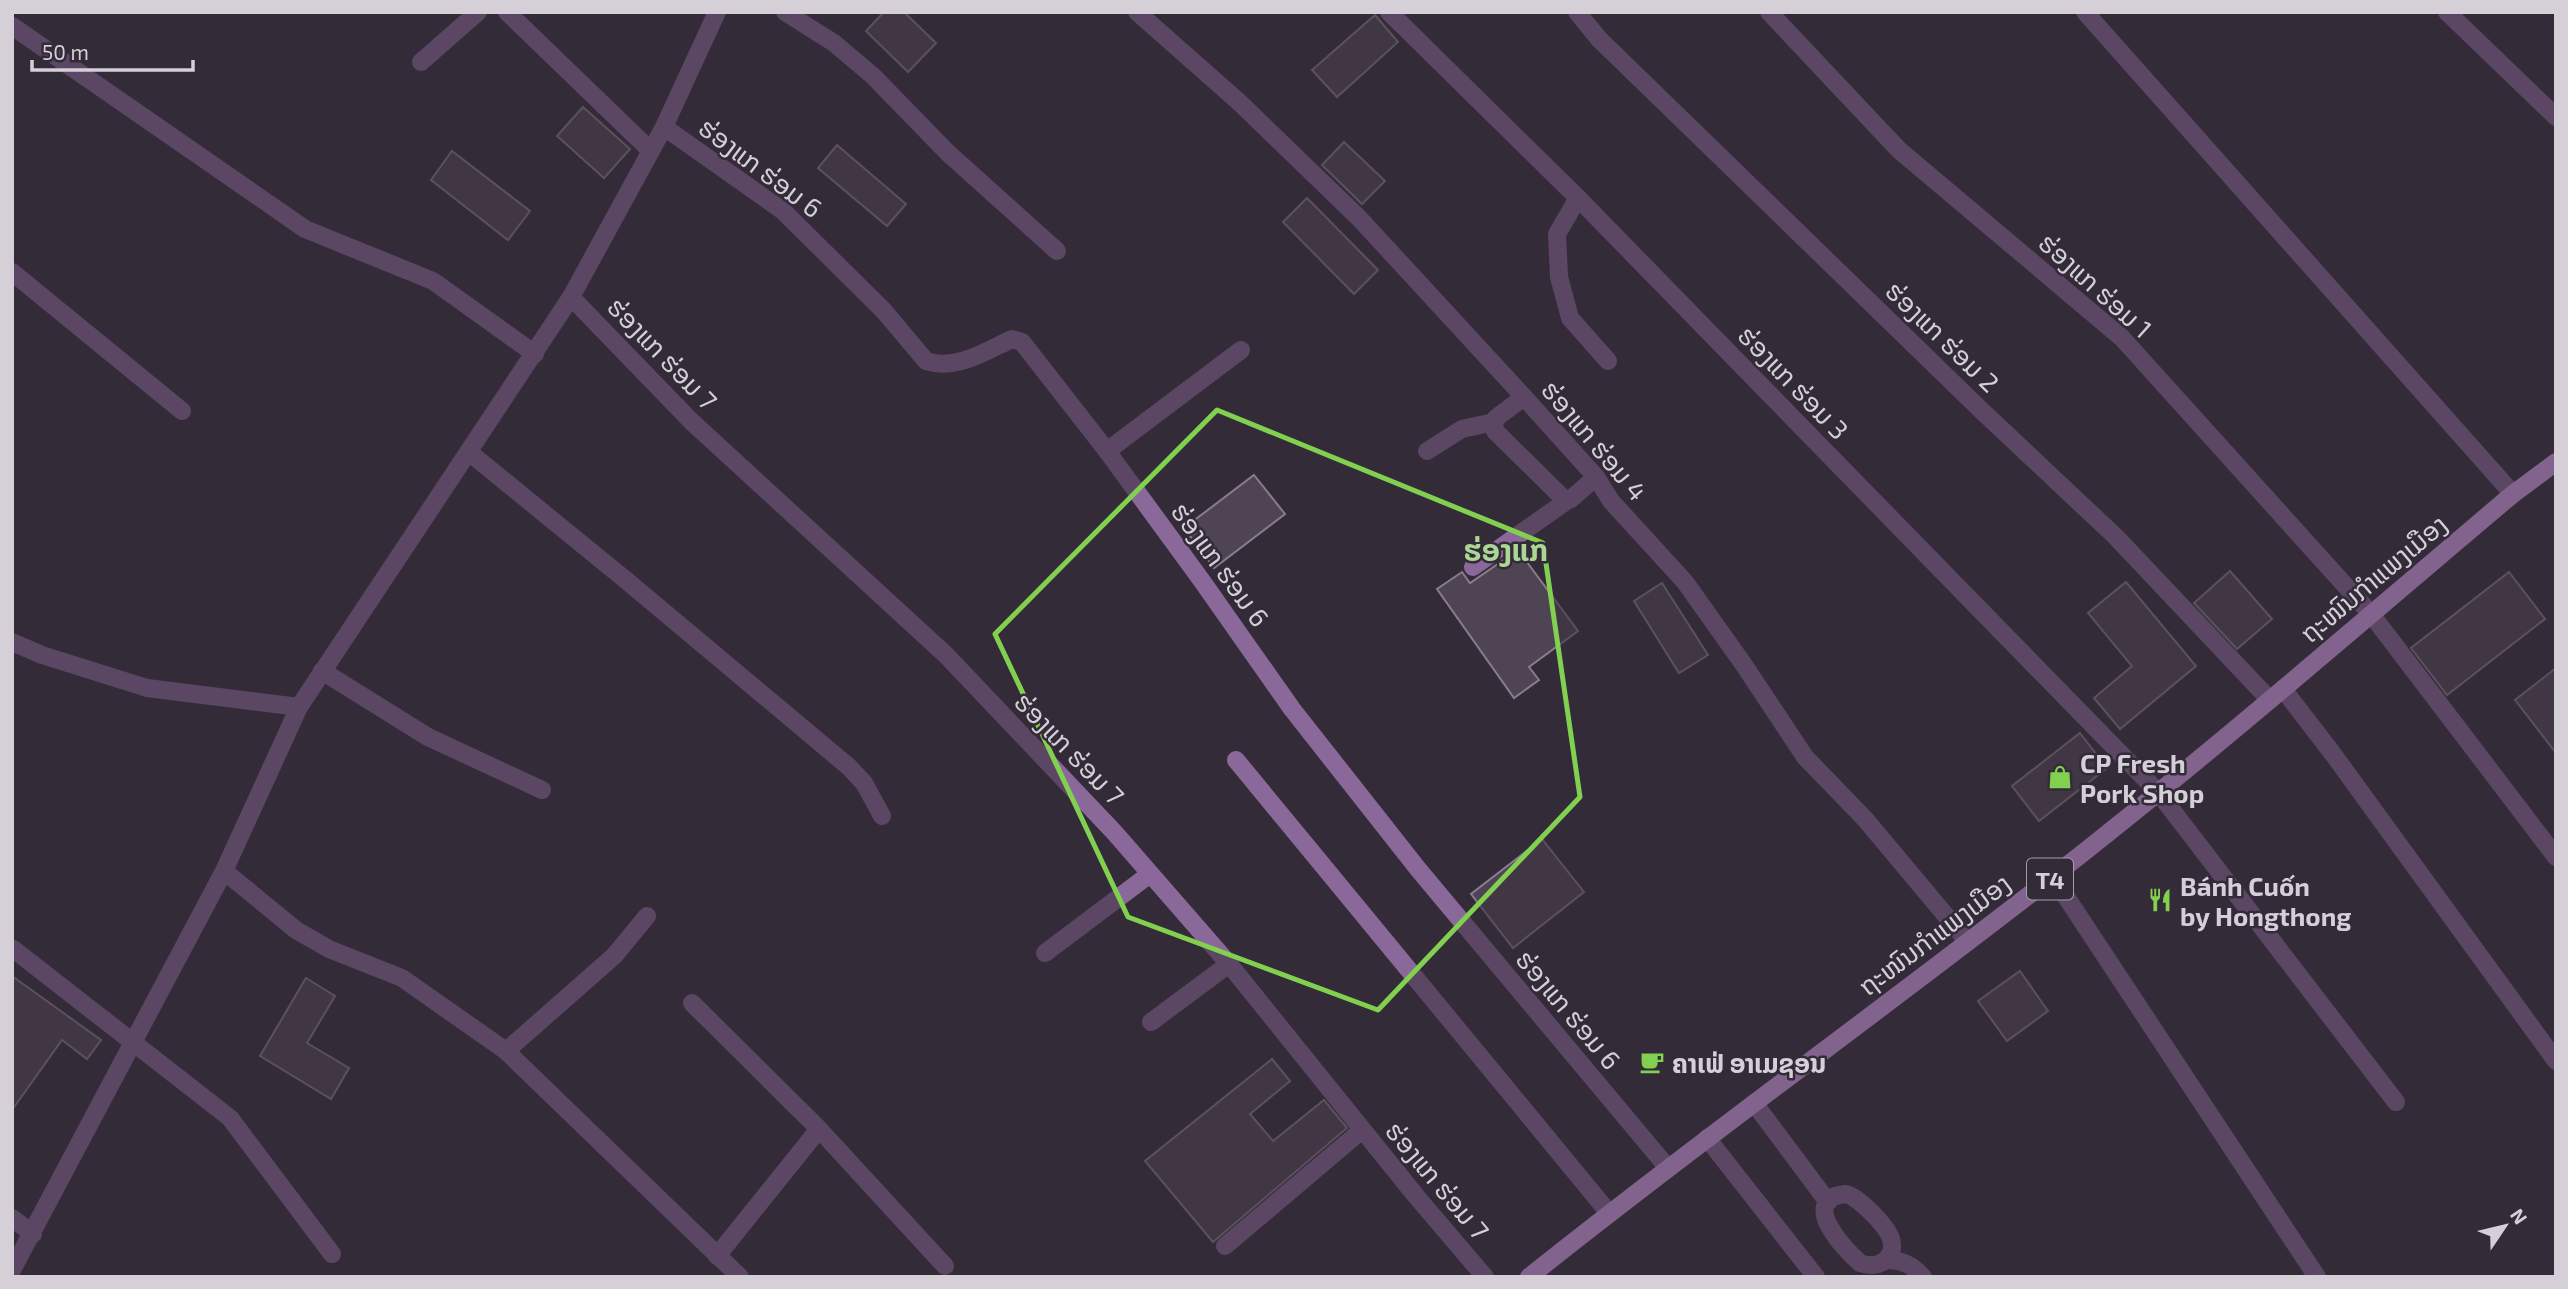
<svg xmlns="http://www.w3.org/2000/svg" width="2568" height="1289" viewBox="0 0 2568 1289" font-family="'Exo 2','Noto Sans Lao',sans-serif">
  <style>
    .building { fill: #4e4453; stroke: #887d8d; stroke-width: 2 }
    .lines { fill: none; stroke-linecap: round; stroke-linejoin: round }
    .minor { stroke: #8a6899; stroke-width: 18 }
    .major { stroke: #dea7f7; stroke-width: 18 }
    .marked { fill: none; stroke: #82d04f; stroke-width: 5; stroke-linejoin: round }
    .labels { text-anchor: middle; dominant-baseline: central; stroke-width: 5; stroke-linejoin: round; paint-order: stroke }
    .shield { fill: #342b39; stroke: #a59ea8; stroke-width: 2 }
    .shield-label { font-size: 24px; font-weight: bold; fill: #d5cfd8 }
    .street-label { font-size: 26px; fill: #d5cfd8; stroke: #342b39 }
    .poi-label { font-size: 26px; font-weight: bold; fill: #d5cfd8; stroke: #342b39; text-anchor: start }
    .quarter-label { font-size: 30px; font-weight: bold; fill: #abd694; stroke: #342b39 }
  </style>
  <rect width="100%" height="100%" fill="#342b39"/>
  <!-- building -->
  <g class="building">
    <path d="M884 12H904L936 43 908 72 866 31Z"/>
    <path d="M1375 15 1398 42 1337 97 1312 70Z"/>
    <path d="M583 107 630 149 604 178 557 136Z"/>
    <path d="M1344 142 1385 181 1362 204 1322 165Z"/>
    <path d="M837 145 906 204 887 226 818 168Z"/>
    <path d="M452 151 530 211 508 240 431 180Z"/>
    <path d="M1307 198 1378 270 1354 294 1283 222Z"/>
    <path d="M1254 475 1285 514 1214 568 1184 528Z"/>
    <path d="M1518 550 1578 631 1529 667 1539 680 1514 698 1437 589 1462 572 1470 583Z"/>
    <path d="M2230 571 2272 619 2237 649 2194 603Z"/>
    <path d="M2509 572 2545 619 2447 695 2411 648Z"/>
    <path d="M2126 582 2196 666 2120 729 2094 698 2132 666 2088 613Z"/>
    <path d="M1662 583 1708 655 1679 673 1634 601Z"/>
    <path d="M2556 668V753L2515 700Z"/>
    <path d="M2080 733 2107 768 2039 821 2012 786Z"/>
    <path d="M1542 839 1584 892 1513 948 1471 894Z"/>
    <path d="M2020 971 2048 1011 2007 1041 1978 1001Z"/>
    <path d="M12 976 101 1040 87 1059 62 1040 12 1110Z"/>
    <path d="M306 978 335 996 307 1043 349 1068 331 1099 260 1056Z"/>
    <path d="M1272 1059 1290 1081 1250 1114 1273 1141 1324 1100 1347 1128 1213 1242 1145 1161Z"/>
  </g>
  <g class="lines">
    <!-- minor -->
    <g class="minor">
      <path d="M507 12 651 151"/>
      <path d="M785 12 834 43 873 76 948 153 1057 251"/>
      <path d="M1137 12 1239 102 1359 218 1524 397 1596 477 1611 501 1685 582 1744 665 1805 757 1865 819 1968 942"/>
      <path d="M1389 12 1578 198 2158 792 2396 1102"/>
      <path d="M1577 12 1599 39 1982 411 2116 537 2270 700"/>
      <path d="M1769 12 1899 150 2122 338 2371 614 2556 857"/>
      <path d="M2085 12 2513 494"/>
      <path d="M2447 12 2556 117"/>
      <path d="M12 26 305 229 433 281 535 354"/>
      <path d="M421 62 478 12"/>
      <path d="M664 127 783 211 884 311 926 361C955 371 986 351 1012 339L1022 342 1107 451 1202 581 1292 709 1418 869 1668 1168"/>
      <path d="M1578 198 1557 234 1559 277 1570 318 1608 361"/>
      <path d="M12 272 182 411"/>
      <path d="M571 297 691 421 946 655 1114 832 1229 964 1416 1196 1485 1277"/>
      <path d="M1524 397 1496 418 1494 422 1495 431 1564 499H1571L1596 477"/>
      <path d="M1107 451 1241 350"/>
      <path d="M1427 451 1462 429 1494 422"/>
      <path d="M470 453 627 581 849 767 864 783 882 816"/>
      <path d="M1473 567 1568 500"/>
      <path d="M12 642 42 655 147 688 299 707"/>
      <path d="M322 671 428 737 542 790"/>
      <path d="M2283 689 2333 754 2556 1061"/>
      <path d="M1236 760 1609 1213"/>
      <path d="M224 871 296 930 329 949 402 978 506 1051 740 1277"/>
      <path d="M2053 877 2317 1277"/>
      <path d="M12 948 230 1118 332 1254"/>
      <path d="M1045 953 1150 874"/>
      <path d="M692 1003 819 1129 945 1266"/>
      <path d="M1151 1022 1229 964"/>
      <path d="M506 1051 614 956 647 916"/>
      <path d="M1754 1103 1828 1202"/>
      <path d="M1707 1138 1816 1277"/>
      <path d="M1845 1194C1858 1196 1887 1226 1891 1239 1897 1259 1877 1270 1860 1263 1844 1249 1798 1200 1845 1194Z"/>
      <path d="M12 1218 33 1234"/>
      <path d="M1225 1246 1362 1130"/>
      <path d="M717 1256 819 1129"/>
      <path d="M1886 1260C1903 1260 1912 1265 1923 1277"/>
      <path d="M12 1270 224 871 299 707 571 297 664 127 717 12"/>
    </g>
    <!-- major -->
    <path class="major" d="M1529 1277C1700 1140 1878 1013 2051 878 2209 755 2360 623 2513 494L2556 462"/>
  </g>
  <!-- marked area -->
  <path d="M0 0H2568V1289H0ZM1217 410 1543 543 1580 797 1378 1010 1128 917 995 634Z" fill="#342b39" fill-opacity=".55" fill-rule="evenodd"/>
  <path class="marked" d="M1217 410 1543 543 1580 797 1378 1010 1128 917 995 634Z"/>
  <!-- icons -->
  <defs>
    <g id="shop-bare" transform="scale(1.89)"><path d="M-5-2.5h2.3a2.7 3.5 0 0 1 5.4 0H5L5.5 6h-11ZM-1.5-2.5h3a1.5 2.3 0 0 0-3 0Z" fill="#82d04f" stroke="#342b39" stroke-width="2.5" paint-order="stroke"/></g>
    <g id="restaurant-bare" transform="scale(1.89)"><path d="M-5-6h1v4h1v-4h1v4h1v-4h1v5L-1.5 .5V6h-2V.5L-5-1ZM5-6V6H3V1.5H1.5Q1.5-4 5-6Z" fill="#82d04f" stroke="#342b39" stroke-width="2.5" paint-order="stroke"/></g>
    <g id="cafe-bare" transform="scale(1.89)"><path d="M-5.5-4.5H6V0H3Q3 3.5 0 3.5H-2.5Q-5.5 3.5-5.5 0ZM3-3.2v2h1.7v-2ZM-6 4.5H4V6H-6Z" fill="#82d04f" stroke="#342b39" stroke-width="2.5" paint-order="stroke"/></g>
  </defs>
  <g fill-rule="evenodd">
    <use href="#shop-bare" x="2060" y="777"/>
    <use href="#restaurant-bare" x="2160" y="900"/>
    <use href="#cafe-bare" x="1652" y="1062"/>
  </g>
  <g class="labels">
    <!-- shield labels -->
    <rect class="shield" x="2027" y="858.5" width="46" height="41" rx="5"/>
    <g class="shield-label">
      <text x="2050" y="879">T4</text>
    </g>
    <!-- street labels -->
    <g class="street-label">
      <text transform="translate(761 167) rotate(37)">ຮ່ອງແກ ຮ່ອມ 6</text>
      <text transform="translate(2096 285) rotate(42)">ຮ່ອງແກ ຮ່ອມ 1</text>
      <text transform="translate(1943 336) rotate(44)">ຮ່ອງແກ ຮ່ອມ 2</text>
      <text transform="translate(663 353) rotate(46)">ຮ່ອງແກ ຮ່ອມ 7</text>
      <text transform="translate(1794 382) rotate(46)">ຮ່ອງແກ ຮ່ອມ 3</text>
      <text transform="translate(1595 440) rotate(50)">ຮ່ອງແກ ຮ່ອມ 4</text>
      <text transform="translate(1221 564) rotate(54)">ຮ່ອງແກ ຮ່ອມ 6</text>
      <text transform="translate(2373 578) rotate(-40)">ຖະໜົນກຳແພງເມືອງ</text>
      <text transform="translate(1070 748) rotate(46)">ຮ່ອງແກ ຮ່ອມ 7</text>
      <text transform="translate(1934 934) rotate(-37)">ຖະໜົນກຳແພງເມືອງ</text>
      <text transform="translate(1569 1009) rotate(50)">ຮ່ອງແກ ຮ່ອມ 6</text>
      <text transform="translate(1438 1180) rotate(50)">ຮ່ອງແກ ຮ່ອມ 7</text>
    </g>
    <!-- poi labels -->
    <g class="poi-label">
      <text x="2080" y="762">CP Fresh<tspan x="2080" dy="30">Pork Shop</tspan></text>
      <text x="2180" y="885">Bánh Cuốn<tspan x="2180" dy="30">by Hongthong</tspan></text>
      <text x="1672" y="1062">ຄາເຟ່ ອາເມຊອນ</text>
    </g>
    <!-- quarter labels -->
    <g class="quarter-label">
      <text x="1506" y="549">ຮ່ອງແກ</text>
    </g>
  </g>
  <!-- border -->
  <rect width="2568" height="1289" fill="none" stroke="#d5cfd8" stroke-width="28"/>
  <!-- north arrow -->
  <g transform="translate(2505 1226) rotate(55)" stroke="#342b39" stroke-width="5" paint-order="stroke">
  <path d="M0-5L12 26L0 18L-12 26Z" fill="#d5cfd8"/>
  <text y="-10" font-size="19" font-weight="bold" text-anchor="middle" fill="#d5cfd8">N</text>
  </g>
  <!-- scale -->
  <path d="M32 60v10h161v-10" fill="none" stroke="#d5cfd8" stroke-width="3.5"/>
  <text x="42" y="60" font-size="21" fill="#d5cfd8" stroke="#342b39" stroke-width="5" paint-order="stroke">50 m</text>
</svg>
